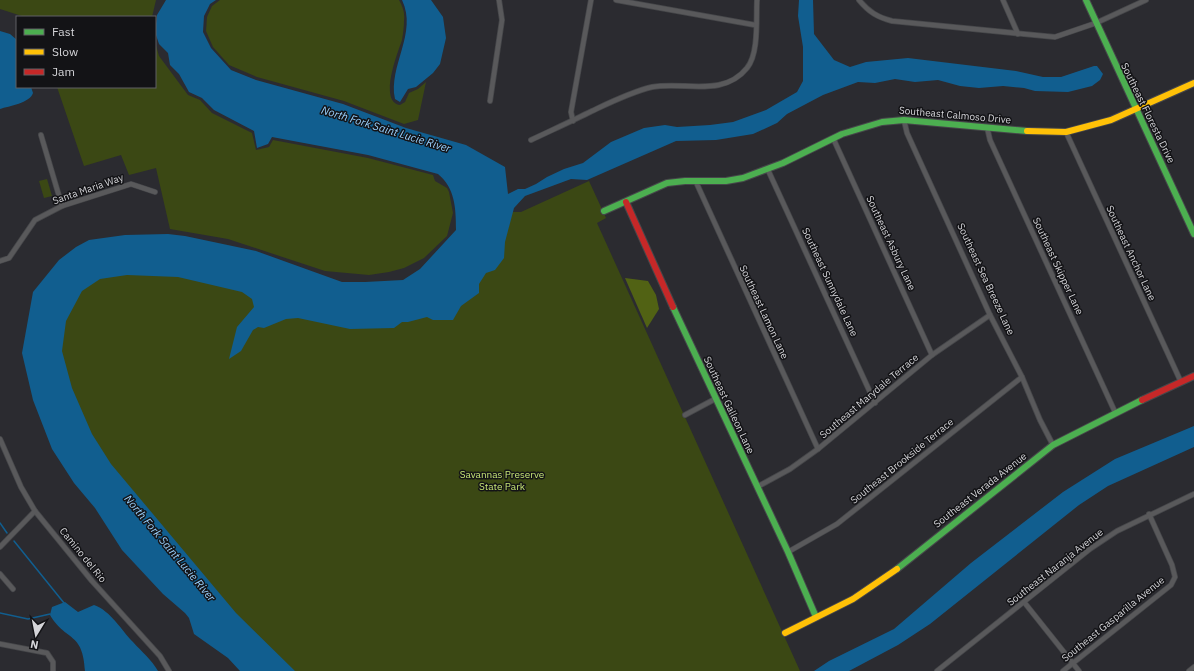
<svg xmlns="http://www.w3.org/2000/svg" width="1194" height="671" viewBox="0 0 1194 671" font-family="'IBM Plex Sans',sans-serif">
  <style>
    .green { fill: #3b4814 }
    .forest { fill: #516214 }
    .water { fill: #115e8f }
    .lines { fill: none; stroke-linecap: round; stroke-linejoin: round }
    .stream { stroke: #115e8f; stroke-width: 1.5 }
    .street-casing { stroke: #46474a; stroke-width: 6 }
    .fast-casing { stroke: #46474a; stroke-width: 8 }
    .slow-casing { stroke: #46474a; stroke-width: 8 }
    .jam-casing { stroke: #46474a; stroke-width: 8 }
    .street { stroke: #59595b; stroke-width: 4.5 }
    .fast { stroke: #4caf50; stroke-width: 6 }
    .slow { stroke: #ffc107; stroke-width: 6 }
    .jam { stroke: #c62828; stroke-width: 6 }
    .labels { text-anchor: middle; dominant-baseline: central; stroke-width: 3; stroke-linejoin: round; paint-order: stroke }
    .street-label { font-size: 10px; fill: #d5d5d9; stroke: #131316 }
    .park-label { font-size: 10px; fill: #c7e676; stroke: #131316 }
    .water-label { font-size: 11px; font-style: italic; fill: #99d0fd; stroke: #131316 }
  </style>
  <rect width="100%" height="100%" fill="#2b2b30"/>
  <!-- green -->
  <g class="green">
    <path d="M0 0H156L152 17H25L0 9Z"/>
    <path d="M220 0H399C403 7 405 13 404 21 404 27 403 34 402 40 398 52 378 102 400 105L405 102 409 93 418 89 426 82 418 120 404 124 344 101 257 77 229 65 213 47 206 31 207 17 212 6Z"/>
    <path d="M155 42 159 56 188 95 200 100 212 113 252 133 256 150 269 147 273 140 368 158 433 175 435 181 447 188 449 192 453 213 447 236 424 258 404 268 389 272 369 275 325 271 228 239 170 229 156 168 129 175 121 155 84 166 57 87H155Z"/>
    <path d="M47 179 52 196 44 198 39 181Z"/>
    <path d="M589 181 606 218 597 223 800 671H267L64 439 50 317 103 263 423 305 496 212H521Z"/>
  </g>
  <!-- forest -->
  <path class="forest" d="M625 278 648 281 656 295 659 309 647 328Z"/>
  <!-- water -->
  <g class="water">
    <path d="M166 0H216L210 4 204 16 203 32 211 48 231 70 256 80 343 104 406 128 466 145 505 167 508 194 518 189H525L536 184 547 177 564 169 583 163 611 142 644 128 665 125 677 127 710 125 733 122 766 110 797 92 803 81V47L798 16 799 0H813L814 34 834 60 850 67 866 62 908 58 1016 71 1043 77H1061L1094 66H1097L1103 74 1100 80 1092 86 1068 92 1035 91 1024 88 1003 86 979 88 960 86 938 80 915 82 895 79 875 83 858 82 823 95 787 114 777 123 753 134 716 140 676 141 587 180 571 179 525 196 514 208 505 242 504 258 495 270 486 273 479 284V293L461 306 453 320H433L427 317 408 322H402L394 328 350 329 298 318 286 319 264 328 258 327 253 330 241 351 229 359 237 327 254 307 252 299 242 292 178 277 127 275 100 279 82 291 66 321 62 351 72 388 92 434 111 464 236 613 295 671H240L228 658 194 634 189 618 185 613 163 594 122 550 95 508 74 483 52 449 33 400 22 353 33 292 59 260 76 247 89 240 125 235 168 234 185 236 256 251 342 282H365L403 280 420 269 456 230C456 208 455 188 438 174L368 155 272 137 268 144 257 148 254 131 214 110 202 98 189 92 179 74 170 65 168 53 159 44 155 32 157 15Z"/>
    <path d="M402 0H431L443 17 446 38 440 64 433 73 416 87 408 89 400 102 395 99C388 66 418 33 402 0Z"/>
    <path d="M0 31 10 34 17 40V87H31L33 93C30 103 9 106 0 109Z"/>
    <path d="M1194 426V447L1108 486 1079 505 930 624 898 645 849 671H814L829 661 894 629 971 563 1063 492 1115 459Z"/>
    <path d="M65 602 78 612 94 605C111 611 121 630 133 642 142 652 151 659 158 671H85C83 631 66 642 50 615L52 607Z"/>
  </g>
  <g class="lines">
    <!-- stream -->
    <g class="stream">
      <path d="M0 523 7 533"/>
      <path d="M14 541 64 603"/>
      <path d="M0 613 28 619 50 614"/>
    </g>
    <!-- street casing -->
    <g class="street-casing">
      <g id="street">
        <path d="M616 0 755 25"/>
        <path d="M859 0C869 12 877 17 892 21L1055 37 1096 23 1146 0"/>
        <path d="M1003 0 1018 34"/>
        <path d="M490 101 502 20 499 0"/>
        <path d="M904 120 907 133 990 315 1022 377 1040 420 1053 445"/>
        <path d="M573 121 571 112 591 0"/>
        <path d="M987 127 990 140 1115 412"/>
        <path d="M1066 132 1181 382"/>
        <path d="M41 135 62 206"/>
        <path d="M833 138 932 355"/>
        <path d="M531 140C552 130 572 121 592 111 611 102 631 92 652 87 684 81 723 98 747 68 759 54 756 19 757 0"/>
        <path d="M768 170 875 403"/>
        <path d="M696 182 818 449"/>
        <path d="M0 261 9 258 35 220 62 206 131 184 155 192"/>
        <path d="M685 415 715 399"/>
        <path d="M0 439 21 487 35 511 92 581 160 656 169 671"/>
        <path d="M757 487 790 469 818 449 932 355 990 315"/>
        <path d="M0 547 35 511"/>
        <path d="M788 552 837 524 1022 377"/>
        <path d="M0 574 13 589"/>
        <path d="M1024 602 1079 671"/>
        <path d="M0 644 47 653 53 662V671"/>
        <path d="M937 671 1090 549 1117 531 1194 494"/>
        <path d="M1063 671 1171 585 1175 577 1172 565 1149 514"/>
        <path d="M1189 671 1194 667"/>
      </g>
    </g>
    <!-- fast casing -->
    <g class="fast-casing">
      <g id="fast">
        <path d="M1086 0 1194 234"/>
        <path d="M604 211 667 183 685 181H726L743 178 783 163 842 134 882 122 904 120 1027 131"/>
        <path d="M673 307 788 552 816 617"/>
        <path d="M897 569 1053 445 1142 400"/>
      </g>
    </g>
    <!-- slow casing -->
    <g class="slow-casing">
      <g id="slow">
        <path d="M1027 131 1066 132 1111 120 1194 83"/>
        <path d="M785 633 853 599 897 569"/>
      </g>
    </g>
    <!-- jam casing -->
    <g class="jam-casing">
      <g id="jam">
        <path d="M626 202 673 307"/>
        <path d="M1142 400 1194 376"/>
      </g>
    </g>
    <!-- street -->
    <use href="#street" class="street"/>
    <!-- fast -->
    <use href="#fast" class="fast"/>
    <!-- slow -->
    <use href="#slow" class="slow"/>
    <!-- jam -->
    <use href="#jam" class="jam"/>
  </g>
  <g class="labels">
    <!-- street labels -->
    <g class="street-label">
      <text transform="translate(1148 113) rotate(64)">Southeast Floresta Drive</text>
      <text transform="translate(955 115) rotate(5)">Southeast Calmoso Drive</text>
      <text transform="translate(88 189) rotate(-19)">Santa Maria Way</text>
      <text transform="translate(891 243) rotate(65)">Southeast Asbury Lane</text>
      <text transform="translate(1131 253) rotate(65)">Southeast Anchor Lane</text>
      <text transform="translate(1058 266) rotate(65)">Southeast Skipper Lane</text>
      <text transform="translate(986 279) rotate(65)">Southeast Sea Breeze Lane</text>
      <text transform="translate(830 282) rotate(65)">Southeast Sunnydale Lane</text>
      <text transform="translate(764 312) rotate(65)">Southeast Lamon Lane</text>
      <text transform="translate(869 396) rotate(-40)">Southeast Marydale Terrace</text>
      <text transform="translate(729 405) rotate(65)">Southeast Galleon Lane</text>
      <text transform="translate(902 461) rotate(-39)">Southeast Brookside Terrace</text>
      <text transform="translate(980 490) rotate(-38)">Southeast Verada Avenue</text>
      <text transform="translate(83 555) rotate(51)">Camino del Rio</text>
      <text transform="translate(1055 567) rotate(-38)">Southeast Naranja Avenue</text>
      <text transform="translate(1113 619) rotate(-39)">Southeast Gasparilla Avenue</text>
    </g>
    <!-- park labels -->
    <g class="park-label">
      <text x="502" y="474">Savannas Preserve<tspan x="502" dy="12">State Park</tspan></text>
    </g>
    <!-- water labels -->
    <g class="water-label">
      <text transform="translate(386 129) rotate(17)">North Fork Saint Lucie River</text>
      <text transform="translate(170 548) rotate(50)">North Fork Saint Lucie River</text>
    </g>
  </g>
  <!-- legend -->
  <rect x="16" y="16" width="140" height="72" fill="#131316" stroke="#616164"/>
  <rect x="24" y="29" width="20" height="6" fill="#4caf50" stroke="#616164"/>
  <text x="52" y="36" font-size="12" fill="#d5d5d9">Fast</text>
  <rect x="24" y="49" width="20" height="6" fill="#ffc107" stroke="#616164"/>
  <text x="52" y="56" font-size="12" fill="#d5d5d9">Slow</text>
  <rect x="24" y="69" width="20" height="6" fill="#c62828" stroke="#616164"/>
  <text x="52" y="76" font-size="12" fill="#d5d5d9">Jam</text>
  <!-- north arrow -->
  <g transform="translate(36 635) rotate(190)" stroke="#131316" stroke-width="3" paint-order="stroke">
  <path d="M0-3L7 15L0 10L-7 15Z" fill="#d5d5d9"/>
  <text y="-6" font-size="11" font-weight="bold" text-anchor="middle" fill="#d5d5d9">N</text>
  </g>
</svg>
